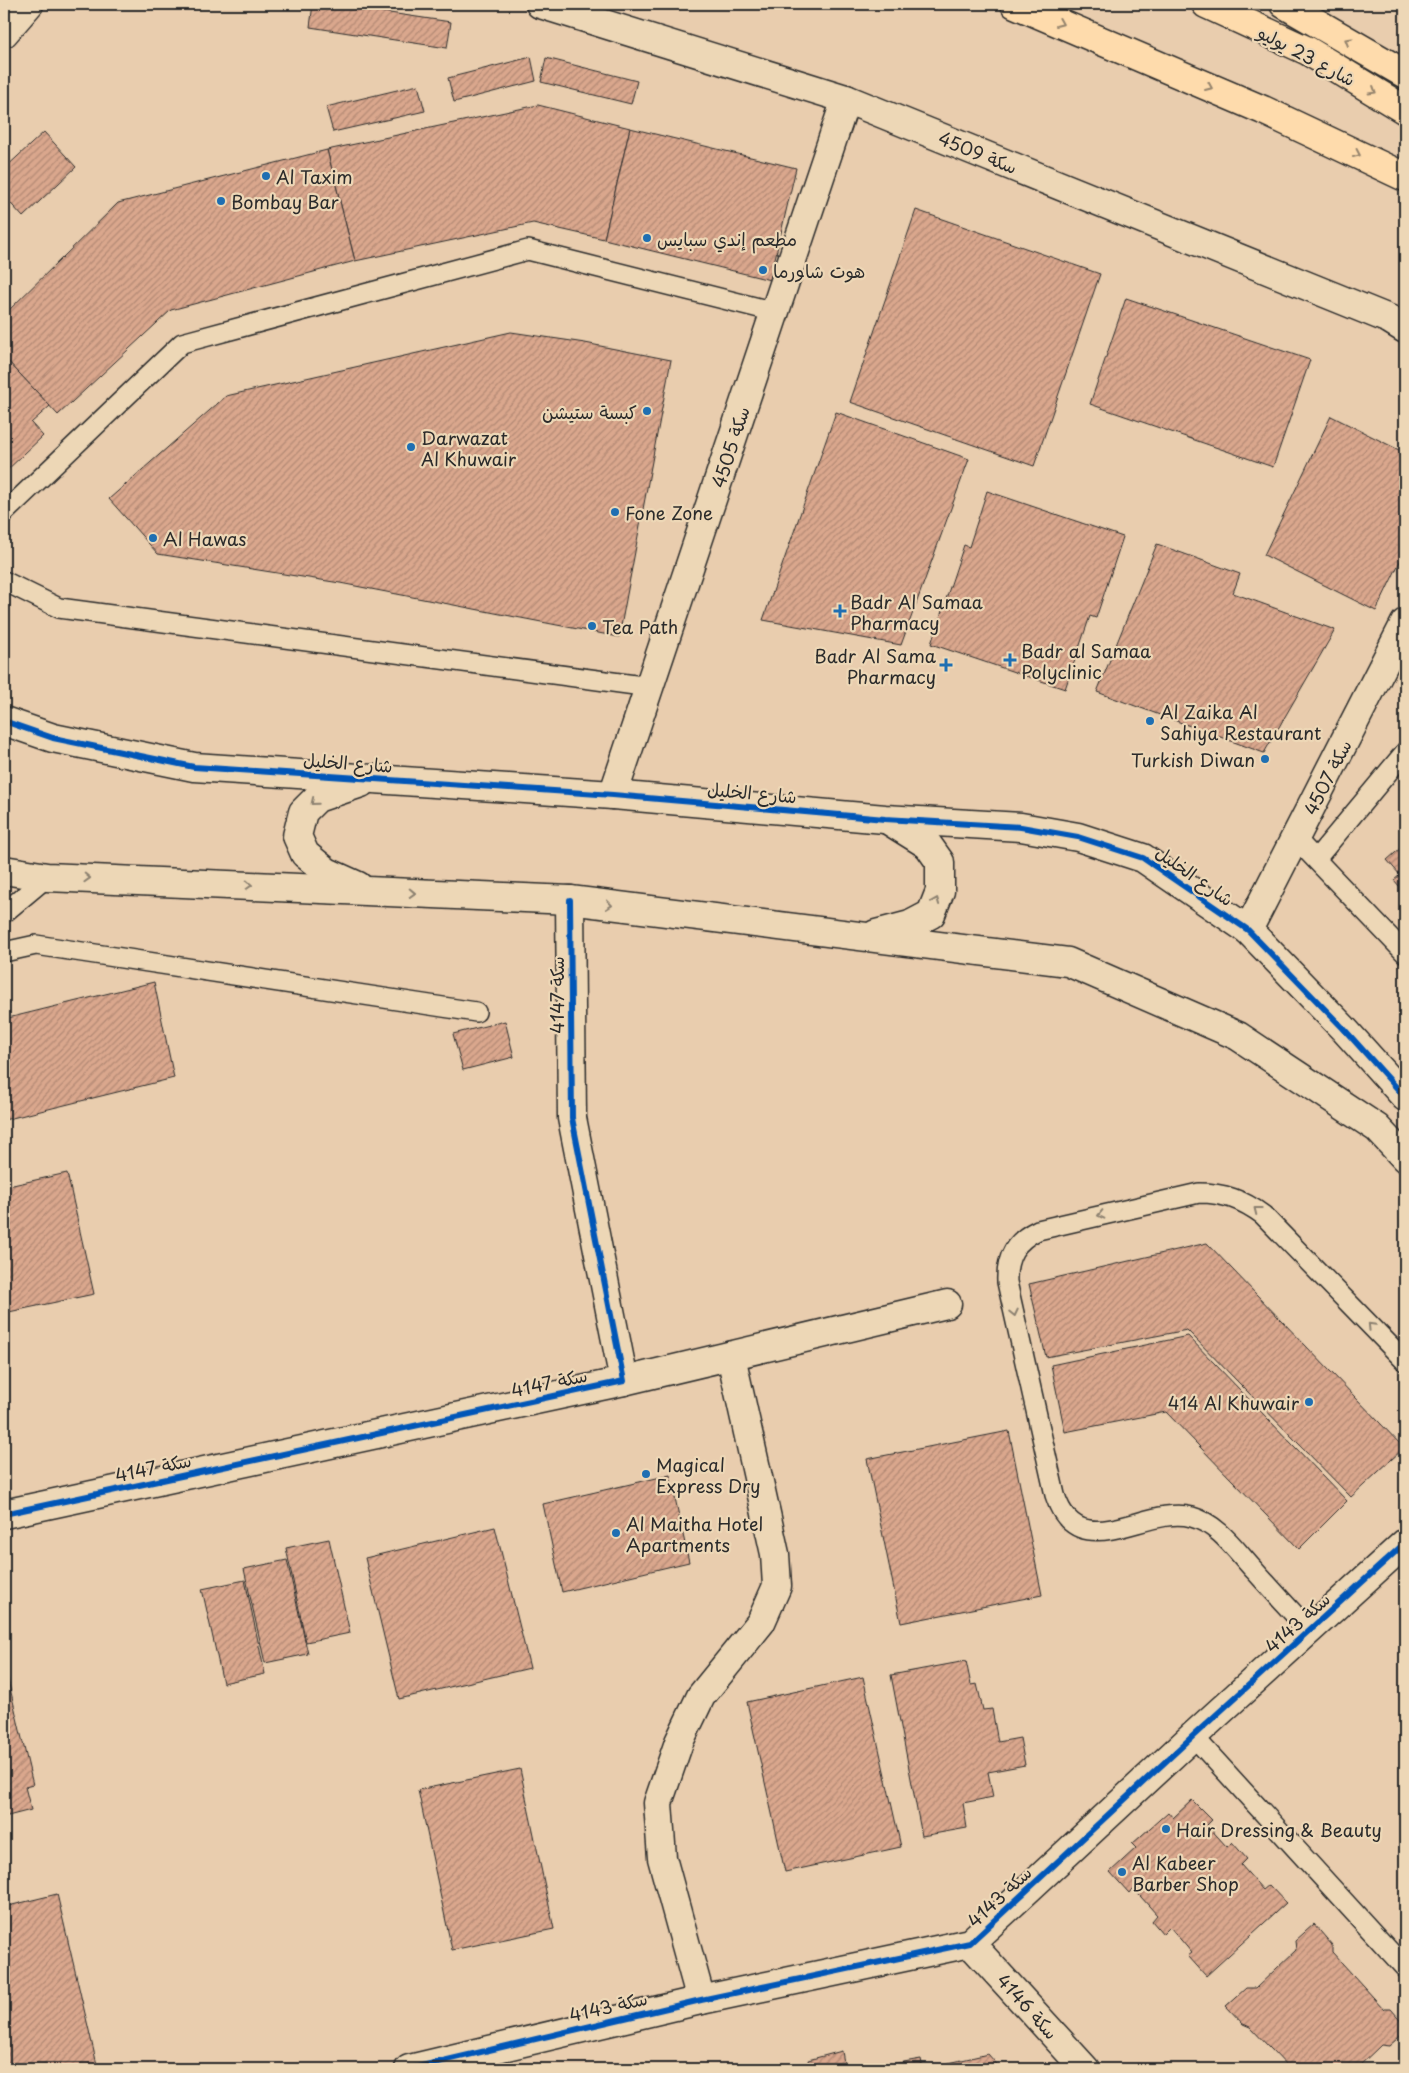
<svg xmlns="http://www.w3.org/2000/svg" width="1409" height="2073" viewBox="0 0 1409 2073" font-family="'Playpen Sans','Playpen Sans Arabic',sans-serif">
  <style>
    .building { fill: url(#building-hatch); stroke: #2b2b2b }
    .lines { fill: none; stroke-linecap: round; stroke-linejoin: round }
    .lane-casing { stroke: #2b2b2b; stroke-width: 22 }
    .street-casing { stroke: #2b2b2b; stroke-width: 31 }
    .secondary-casing { stroke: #2b2b2b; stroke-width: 31 }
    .primary-casing { stroke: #2b2b2b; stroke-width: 31 }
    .lane { stroke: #edd7b6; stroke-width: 19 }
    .street { stroke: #edd7b6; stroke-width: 28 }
    .secondary { stroke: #edd7b6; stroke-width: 28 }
    .primary { stroke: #fedbac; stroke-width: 28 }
    .cycleway-casing { stroke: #edd7b6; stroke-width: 9 }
    .cycleway { stroke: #0057b8; stroke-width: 6 }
    .oneway { stroke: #94836c }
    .oneway2 { stroke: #8c8170 }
    .poi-dot { fill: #1f6fb2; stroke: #edd7b6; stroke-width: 2 }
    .labels { text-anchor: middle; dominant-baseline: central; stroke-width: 4.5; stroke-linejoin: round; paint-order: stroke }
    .street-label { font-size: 18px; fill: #2b2b2b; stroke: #edd7b6 }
    .poi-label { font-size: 18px; fill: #2b2b2b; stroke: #edd7b6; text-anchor: start }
  </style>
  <defs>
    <pattern id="building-hatch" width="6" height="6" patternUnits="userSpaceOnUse" patternTransform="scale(1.25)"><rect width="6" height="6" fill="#daa78d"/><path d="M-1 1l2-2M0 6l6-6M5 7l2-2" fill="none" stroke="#b18873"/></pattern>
  </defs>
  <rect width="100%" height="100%" fill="#e9cdae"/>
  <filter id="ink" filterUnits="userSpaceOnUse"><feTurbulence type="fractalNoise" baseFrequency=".02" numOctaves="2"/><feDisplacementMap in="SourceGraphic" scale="10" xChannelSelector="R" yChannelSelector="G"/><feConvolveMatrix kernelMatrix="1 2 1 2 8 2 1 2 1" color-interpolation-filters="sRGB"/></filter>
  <g filter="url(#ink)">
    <!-- building -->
    <g class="building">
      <path d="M313 4H328L451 22 447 48 310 27Z"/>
      <path d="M531 57 536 81 454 102 448 78Z"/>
      <path d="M546 58 637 81 631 104 541 82Z"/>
      <path d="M418 85 425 111 333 132 326 107Z"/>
      <path d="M538 105 630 128 604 239 533 223 355 261 327 150Z"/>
      <path d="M630 128 796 168 770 280 604 239Z"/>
      <path d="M44 132 76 167 23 217 4 196V169Z"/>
      <path d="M327 150 355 261 171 310 58 415 4 357V315L118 203Z"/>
      <path d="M916 210 1100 274 1034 466 850 402Z"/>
      <path d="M1126 298 1310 360 1273 467 1090 404Z"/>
      <path d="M511 332 585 343 671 360 619 637 340 583 158 554 109 499 226 396Z"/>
      <path d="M4 357 50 406 31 423 43 436 4 473Z"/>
      <path d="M836 412 969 459 901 645 763 620Z"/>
      <path d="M1331 416 1405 453V551L1376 611 1264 555Z"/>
      <path d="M987 491 1123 537 1096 618 1090 616 1065 689 931 644 964 545 969 547Z"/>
      <path d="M1157 544 1240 574 1233 593 1335 630 1264 753 1097 692Z"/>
      <path d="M1405 840V893L1394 880 1400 875 1387 860 1403 846Z"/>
      <path d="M154 982 174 1078 4 1120V1019Z"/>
      <path d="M505 1021 514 1057 463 1070 453 1034Z"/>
      <path d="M67 1173 94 1294 4 1313V1187Z"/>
      <path d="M1207 1243 1404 1448 1351 1497 1187 1330 1046 1357 1029 1284Z"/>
      <path d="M1188 1336 1347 1501 1299 1549 1166 1412 1065 1432 1051 1365Z"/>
      <path d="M1009 1431 1042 1595 901 1623 867 1459Z"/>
      <path d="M670 1475 689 1562 562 1592 543 1504Z"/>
      <path d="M495 1527 530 1668 399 1699 365 1558Z"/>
      <path d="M329 1539 350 1633 306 1642 286 1548Z"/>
      <path d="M287 1560 308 1654 265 1663 244 1569Z"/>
      <path d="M245 1580 265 1674 223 1683 202 1589Z"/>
      <path d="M966 1661 971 1685 977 1684 983 1710 992 1709 998 1742 1020 1738 1025 1765 988 1772 993 1797 963 1803 967 1828 922 1836 891 1675Z"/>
      <path d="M4 1663 33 1785 25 1787 31 1810 4 1817Z"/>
      <path d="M863 1677 901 1847 785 1872 747 1702Z"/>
      <path d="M520 1769 554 1929 452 1950 418 1790Z"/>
      <path d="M1192 1800 1212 1820 1207 1825 1227 1847 1232 1842 1247 1859 1241 1865 1263 1890 1269 1885 1286 1903 1206 1976 1188 1956 1192 1953 1170 1927 1163 1934 1152 1921 1157 1915 1133 1888 1129 1893 1110 1872 1136 1848 1132 1844 1168 1812 1173 1818Z"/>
      <path d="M57 1894 98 2069H4V1907Z"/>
      <path d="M1314 1924 1332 1945V1952L1384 2009H1391L1405 2025V2032L1389 2046 1381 2045 1356 2069H1290L1250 2027 1243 2024 1226 2006 1246 1988H1256L1296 1950 1295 1941Z"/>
      <path d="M842 2051 845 2069H810L808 2060Z"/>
      <path d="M988 2054 1001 2069H927V2068Z"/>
      <path d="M921 2059 923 2069H863Z"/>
    </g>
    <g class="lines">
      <!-- lane casing -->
      <g class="lane-casing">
        <g id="lane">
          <path d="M4 513 182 343 528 250 775 312"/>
          <path d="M4 581 59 608 650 687"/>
          <path d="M1296 839 1405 953"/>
          <path d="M1316 859 1405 752"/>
          <path d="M4 913 47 877"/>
          <path d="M4 952 36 945 476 1012"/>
          <path d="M1309 1630C1291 1611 1273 1591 1255 1571 1237 1552 1219 1524 1192 1517 1146 1504 1078 1568 1055 1495L1007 1282C1006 1257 1015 1241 1038 1230L1199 1193C1224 1193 1243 1200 1263 1215L1405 1361"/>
          <path d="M1193 1736 1405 1968"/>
        </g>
      </g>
      <!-- street casing -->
      <g class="street-casing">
        <g id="street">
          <path d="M540 4 846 99 1389 319 1405 329"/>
          <path d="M4 33 29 4"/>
          <path d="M613 795 846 99"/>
          <path d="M1248 930 1405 623"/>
          <path d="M624 1381 947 1304"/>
          <path d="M4 1514 624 1381 572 1118 570 900"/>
          <path d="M970 1943 1085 2069"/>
          <path d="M701 2000 662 1858 658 1803 679 1742 701 1696 761 1622 777 1586 775 1554 731 1356"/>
          <path d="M409 2069 701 2000 970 1943 1193 1736 1405 1543"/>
        </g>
      </g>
      <!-- secondary casing -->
      <g class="secondary-casing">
        <g id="secondary">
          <path d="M4 721 53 738 194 767 613 795 885 819 1021 827 1078 837 1143 858 1248 930 1343 1028 1405 1097"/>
          <path d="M4 870 47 877 570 900 1068 962 1238 1036 1377 1128 1405 1158"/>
          <path d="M358 886 327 872 305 854 297 836 303 812 317 798 361 783"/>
          <path d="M876 934 910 925 931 914 940 891V862L928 845 888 820"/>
        </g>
      </g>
      <!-- primary casing -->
      <g class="primary-casing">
        <g id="primary">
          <path d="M1015 4 1263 110 1405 177"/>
          <path d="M1206 4 1308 51 1405 110"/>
          <path d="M1284 4 1405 74"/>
        </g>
      </g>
      <!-- lane -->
      <use href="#lane" class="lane"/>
      <!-- street -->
      <use href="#street" class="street"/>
      <!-- secondary -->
      <use href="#secondary" class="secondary"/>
      <!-- primary -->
      <use href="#primary" class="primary"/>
      <!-- cycleway casing -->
      <g class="cycleway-casing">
        <g id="cycleway">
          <path d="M4 721 53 738 194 767 613 795 885 819 1021 827 1078 837 1143 858 1248 930 1343 1028 1405 1097"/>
          <path d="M4 1514 624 1381 572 1118 570 900"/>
          <path d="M409 2069 701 2000 970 1943 1193 1736 1405 1543"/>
        </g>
      </g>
      <!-- cycleway -->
      <use href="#cycleway" class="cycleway"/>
    </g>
    <!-- one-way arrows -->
    <defs><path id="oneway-chevron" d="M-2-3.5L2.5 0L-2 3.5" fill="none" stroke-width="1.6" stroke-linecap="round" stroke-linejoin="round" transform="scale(1.25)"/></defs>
    <g class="oneway">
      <use href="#oneway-chevron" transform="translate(1060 23) rotate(23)"/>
      <use href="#oneway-chevron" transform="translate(1348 41) rotate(-150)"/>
      <use href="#oneway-chevron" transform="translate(1209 87) rotate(23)"/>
      <use href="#oneway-chevron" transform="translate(1373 91) rotate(31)"/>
      <use href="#oneway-chevron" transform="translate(1357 154) rotate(25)"/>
    </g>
    <g class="oneway2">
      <use href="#oneway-chevron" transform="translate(314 802) rotate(141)"/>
      <use href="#oneway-chevron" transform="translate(87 878) rotate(2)"/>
      <use href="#oneway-chevron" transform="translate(249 885) rotate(3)"/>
      <use href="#oneway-chevron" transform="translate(412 893) rotate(2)"/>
      <use href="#oneway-chevron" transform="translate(936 901) rotate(-68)"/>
      <use href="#oneway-chevron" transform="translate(609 905) rotate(7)"/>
      <use href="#oneway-chevron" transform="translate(1257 1210) rotate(-142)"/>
      <use href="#oneway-chevron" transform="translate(1101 1215) rotate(167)"/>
      <use href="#oneway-chevron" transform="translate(1014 1313) rotate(77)"/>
      <use href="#oneway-chevron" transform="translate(1371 1326) rotate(-134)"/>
    </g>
  </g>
  <!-- markers -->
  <g class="poi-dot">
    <circle cx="266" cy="176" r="5"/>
    <circle cx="221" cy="201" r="5"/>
    <circle cx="647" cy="238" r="5"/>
    <circle cx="763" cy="270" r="5"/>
    <circle cx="647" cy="411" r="5"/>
    <circle cx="411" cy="447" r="5"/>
    <circle cx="615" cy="512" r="5"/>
    <circle cx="153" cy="538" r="5"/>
    <path d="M837.5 603.5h5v5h5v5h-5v5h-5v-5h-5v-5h5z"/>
    <circle cx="592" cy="626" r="5"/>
    <path d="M1007.5 652.5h5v5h5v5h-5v5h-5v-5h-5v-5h5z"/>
    <path d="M943.5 657.5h5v5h5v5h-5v5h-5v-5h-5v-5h5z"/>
    <circle cx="1150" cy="721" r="5"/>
    <circle cx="1265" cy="759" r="5"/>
    <circle cx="1309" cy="1402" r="5"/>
    <circle cx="646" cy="1474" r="5"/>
    <circle cx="616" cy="1533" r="5"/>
    <circle cx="1166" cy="1829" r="5"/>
    <circle cx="1122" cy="1872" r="5"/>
  </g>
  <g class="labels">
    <!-- street labels -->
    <g class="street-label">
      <text transform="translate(1307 55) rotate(28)">شارع 23 يوليو</text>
      <text transform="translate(978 152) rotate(22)">سكة 4509</text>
      <text transform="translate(730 447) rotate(-72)">سكة 4505</text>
      <text transform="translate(348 762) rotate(4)">شارع الخليل</text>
      <text transform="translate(1327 777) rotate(-63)">سكة 4507</text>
      <text transform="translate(752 792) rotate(5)">شارع الخليل</text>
      <text transform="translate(1195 875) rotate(35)">شارع الخليل</text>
      <text transform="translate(556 995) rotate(-90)">سكة 4147</text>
      <text transform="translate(549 1382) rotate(-12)">سكة 4147</text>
      <text transform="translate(153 1467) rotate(-12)">سكة 4147</text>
      <text transform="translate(1297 1622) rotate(-42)">سكة 4143</text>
      <text transform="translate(999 1896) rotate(-43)">سكة 4143</text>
      <text transform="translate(608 2006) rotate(-13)">سكة 4143</text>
      <text transform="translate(1028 2006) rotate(48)">سكة 4146</text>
    </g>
    <!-- poi labels -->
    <g class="poi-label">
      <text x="276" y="176">Al Taxim</text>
      <text x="231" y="201">Bombay Bar</text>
      <text x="657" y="238">مطعم إندي سبايس</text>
      <text x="773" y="270">هوت شاورما</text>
      <text x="637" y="411" text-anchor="end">كبسة ستيشن</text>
      <text x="421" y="437">Darwazat<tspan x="421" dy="21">Al Khuwair</tspan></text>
      <text x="625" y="512">Fone Zone</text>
      <text x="163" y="538">Al Hawas</text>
      <text x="850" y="601">Badr Al Samaa<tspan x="850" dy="21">Pharmacy</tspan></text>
      <text x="602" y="626">Tea Path</text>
      <text x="1021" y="650">Badr al Samaa<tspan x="1021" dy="21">Polyclinic</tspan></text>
      <text x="936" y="655" text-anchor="end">Badr Al Sama<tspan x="936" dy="21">Pharmacy</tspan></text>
      <text x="1160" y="711">Al Zaika Al<tspan x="1160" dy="21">Sahiya Restaurant</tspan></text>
      <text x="1255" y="759" text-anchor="end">Turkish Diwan</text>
      <text x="1299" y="1402" text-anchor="end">414 Al Khuwair</text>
      <text x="656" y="1464">Magical<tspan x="656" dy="21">Express Dry</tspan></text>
      <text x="626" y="1523">Al Maitha Hotel<tspan x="626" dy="21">Apartments</tspan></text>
      <text x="1176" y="1829">Hair Dressing &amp; Beauty</text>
      <text x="1132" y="1862">Al Kabeer<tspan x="1132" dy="21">Barber Shop</tspan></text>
    </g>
  </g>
  <!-- margin -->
  <rect width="1409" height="2073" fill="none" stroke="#edd7b6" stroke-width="20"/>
  <rect x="10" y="10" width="1389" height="2053" fill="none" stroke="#2b2b2b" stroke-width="2" filter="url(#ink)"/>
</svg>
